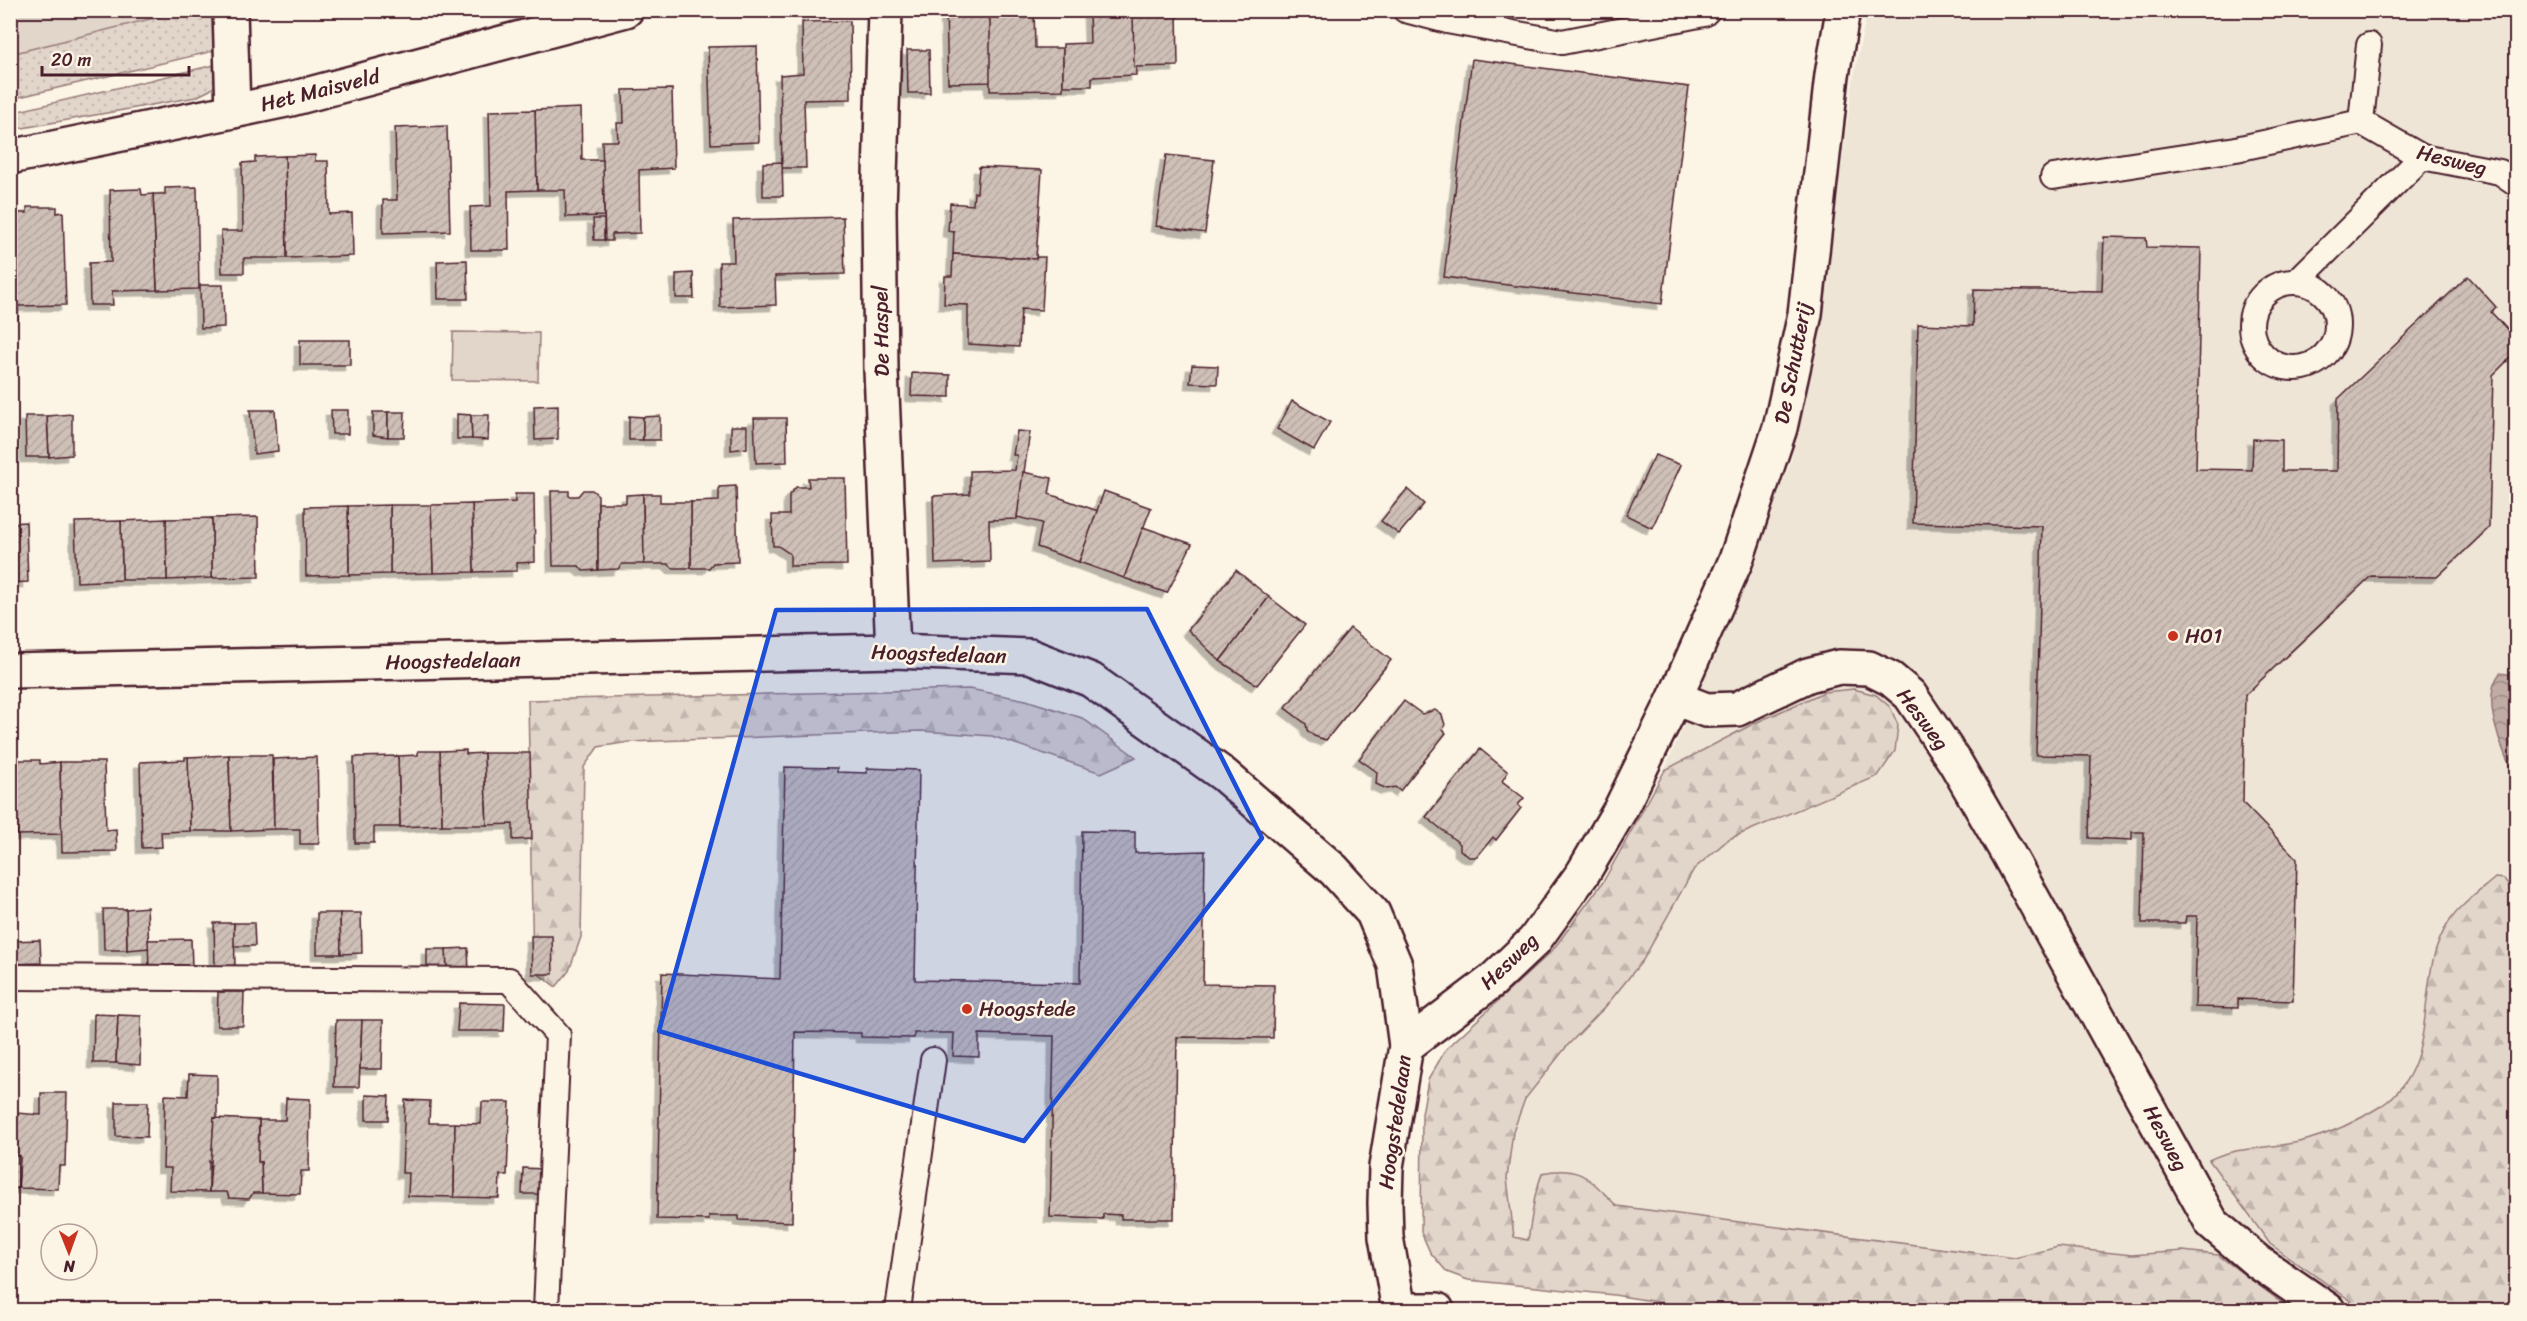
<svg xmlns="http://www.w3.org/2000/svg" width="2527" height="1321" viewBox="0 0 2527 1321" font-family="Sriracha,sans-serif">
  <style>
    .built { fill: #eee5d7 }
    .grass { fill: url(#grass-dots); stroke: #967a7a; stroke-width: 1.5 }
    .forest { fill: url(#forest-firs); stroke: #967a7a; stroke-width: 1.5 }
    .park { fill: #e2d5ca; stroke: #967a7a; stroke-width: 1.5 }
    .water { fill: url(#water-waves); stroke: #917474; stroke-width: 1.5 }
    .building { fill: url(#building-hatch); stroke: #4a1f2b; stroke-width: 1.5; filter: url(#shadow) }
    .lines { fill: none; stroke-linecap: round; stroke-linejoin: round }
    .lane-casing { stroke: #4a1f2b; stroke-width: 28 }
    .street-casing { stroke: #4a1f2b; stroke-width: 38 }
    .primary-casing { stroke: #4a1f2b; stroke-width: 38 }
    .lane { stroke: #fcf5e5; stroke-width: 24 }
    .street { stroke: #fcf5e5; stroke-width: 33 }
    .primary { stroke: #fcf5e5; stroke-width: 33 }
    .marked { fill: #1d4ed8; fill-opacity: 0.2; stroke: #1d4ed8; stroke-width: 4.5; stroke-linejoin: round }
    .poi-dot { fill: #c8321e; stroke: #fcf5e5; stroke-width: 2 }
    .labels { text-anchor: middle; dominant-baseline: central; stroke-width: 5; stroke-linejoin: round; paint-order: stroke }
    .street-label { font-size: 21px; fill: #4a1f2b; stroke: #fcf5e5 }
    .poi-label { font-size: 21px; fill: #4a1f2b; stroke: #fcf5e5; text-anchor: start }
  </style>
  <defs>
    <pattern id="grass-dots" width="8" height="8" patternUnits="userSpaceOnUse" patternTransform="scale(1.5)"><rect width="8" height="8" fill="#e2d5ca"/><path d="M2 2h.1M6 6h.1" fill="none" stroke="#c3b6ae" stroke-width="1.8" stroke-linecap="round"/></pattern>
    <pattern id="forest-firs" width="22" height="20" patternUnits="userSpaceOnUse" patternTransform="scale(1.5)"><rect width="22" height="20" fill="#e2d5ca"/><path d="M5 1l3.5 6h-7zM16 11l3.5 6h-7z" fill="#c3b6ae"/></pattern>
    <pattern id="water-waves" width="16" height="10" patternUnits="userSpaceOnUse" patternTransform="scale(1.5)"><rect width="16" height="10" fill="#c0aca5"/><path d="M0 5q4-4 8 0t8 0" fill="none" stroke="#9e8b87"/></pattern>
    <pattern id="building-hatch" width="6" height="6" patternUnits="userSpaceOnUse" patternTransform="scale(1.5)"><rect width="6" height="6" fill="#cfc0b7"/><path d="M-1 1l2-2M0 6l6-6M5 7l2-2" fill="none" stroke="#b3a59e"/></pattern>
    <filter id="shadow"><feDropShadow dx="-5.5" dy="5.5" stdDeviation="0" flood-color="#0004"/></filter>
  </defs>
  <rect width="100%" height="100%" fill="#fcf5e5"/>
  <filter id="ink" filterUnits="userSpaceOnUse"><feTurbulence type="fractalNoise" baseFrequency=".0167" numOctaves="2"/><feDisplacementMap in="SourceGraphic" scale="12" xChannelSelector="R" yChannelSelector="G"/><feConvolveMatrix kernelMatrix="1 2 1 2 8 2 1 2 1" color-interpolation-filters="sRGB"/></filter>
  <g filter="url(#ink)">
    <!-- built -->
    <path class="built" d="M1867 11H2516V1310H1719L1674 1301 1461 1277 1442 1266 1431 1252 1475 1021 1554 949 1603 881 1667 764 1721 639 1791 461 1821 314 1853 80Z"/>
    <!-- grass -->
    <g class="grass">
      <path d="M10 11H219L222 49 11 99Z"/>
      <path d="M223 63V79L210 90 196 97 11 130 10 113Z"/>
    </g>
    <!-- forest -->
    <g class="forest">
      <path d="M969 689 1026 700 1082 718 1136 757 1101 773 992 736 921 731 629 742 598 747 584 767 581 937 569 971 556 987 533 970 528 700Z"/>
      <path d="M1854 689 1876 695 1890 707 1898 725 1895 751 1878 776 1729 839 1694 869 1643 960 1606 1006 1567 1046 1525 1099 1513 1132 1507 1178 1514 1237 1528 1240 1535 1196 1542 1173C1582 1164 1591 1181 1617 1206L2015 1258 2058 1247 2132 1255 2183 1251 2218 1255 2292 1310H1709L1614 1295 1468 1280 1447 1272 1430 1252 1421 1232 1422 1114 1428 1080 1446 1049 1552 951 1603 882 1665 770 1753 724 1824 692Z"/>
      <path d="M2495 878 2504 879 2516 894V1310H2364L2270 1244 2209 1160C2239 1145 2275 1149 2307 1140 2332 1133 2359 1120 2381 1106 2445 1063 2411 978 2449 922 2459 906 2480 891 2495 878Z"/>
    </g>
    <!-- park -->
    <g class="park">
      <path d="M11 10H182V11L11 54Z"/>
      <path d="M453 332 539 333 538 381 452 380Z"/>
    </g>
    <!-- water -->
    <path class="water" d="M2500 673 2514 675 2516 678V782C2505 753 2478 701 2500 673Z"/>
    <!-- building -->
    <g class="building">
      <path d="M946 10H990L992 82 948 83Z"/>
      <path d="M990 10H1034L1035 48H1063V90L990 91Z"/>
      <path d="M1089 10H1133L1136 75 1092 77V86H1063V44L1090 43Z"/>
      <path d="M1133 10H1177L1178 66 1134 67Z"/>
      <path d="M850 21 851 99 804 100 806 168H782L780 75 803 73 802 22Z"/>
      <path d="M757 46 759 142 711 144 708 47Z"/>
      <path d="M907 50H929L930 93H908Z"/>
      <path d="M1472 59 1689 87 1662 304 1444 277Z"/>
      <path d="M672 89 674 168 639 170 640 233 612 234V241H605L602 141H618L617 123H624L623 90Z"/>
      <path d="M581 108 582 160H603L604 216 566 217 565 190H537L535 110Z"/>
      <path d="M535 110 537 190 508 191 509 250H471L470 207 491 206 489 111Z"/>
      <path d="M447 126 450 231 383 233V200H397L395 128Z"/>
      <path d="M315 155V161H328L329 214 352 213 353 256 287 258 285 156Z"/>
      <path d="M1166 155 1214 160 1205 233 1156 226Z"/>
      <path d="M285 156 287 258H244V273H222L221 231H243L242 163 255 162V157Z"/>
      <path d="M782 162 783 196H763V163Z"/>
      <path d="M979 167 1042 170 1036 259 953 254 954 232 948 231 950 203 973 205 974 192 977 193Z"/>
      <path d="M197 187 199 289 157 290 153 194H165V188Z"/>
      <path d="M141 189 142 195 153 194 157 290 112 291 113 305H90L89 263 111 262 110 190Z"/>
      <path d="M27 207H57V213L63 212 66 305 18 306V320L10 321V268H14L13 213H27Z"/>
      <path d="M843 217 845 274 775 276 776 305 720 307 719 262H734L733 220Z"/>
      <path d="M593 219H604V240H594Z"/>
      <path d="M2104 237 2146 238 2147 247 2201 248 2196 469 2252 470 2253 439 2282 440V471H2337L2338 399 2468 276 2496 307 2491 312 2516 339V352L2493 375 2489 528 2437 577 2371 576 2245 695 2243 803 2297 859 2293 1001 2238 999V1008L2195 1007 2197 916H2186L2185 923H2142L2144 832H2132V840L2089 838 2091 756 2036 755 2042 526 1913 523 1918 324 1973 326 1974 289 2102 291Z"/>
      <path d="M953 254 1036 259 1037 257H1045L1042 310 1021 309 1019 347 968 344V305L944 304 945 276H952Z"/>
      <path d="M467 260 468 299H438L437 261Z"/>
      <path d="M693 273 694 298H676V274Z"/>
      <path d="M200 285H223L224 327 201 328Z"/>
      <rect x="300" y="340" width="50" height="25"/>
      <path d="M1192 365 1218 366 1217 384 1190 383Z"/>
      <path d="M912 373 950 375V397L911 396Z"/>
      <path d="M1292 401 1330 422 1314 450 1277 429Z"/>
      <path d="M558 405V439L535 440 534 406Z"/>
      <path d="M250 410H275L278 451 254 454Z"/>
      <path d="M331 410H348V434H332Z"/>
      <path d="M373 412H388V437L373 435Z"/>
      <path d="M388 412H405L404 437H388Z"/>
      <path d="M72 414V455L49 457 47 416Z"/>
      <path d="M457 414 471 415 472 439H457Z"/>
      <path d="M471 415H489L488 440 472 439Z"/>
      <path d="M25 416H47L49 457H26Z"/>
      <path d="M629 416 643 417V440H629Z"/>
      <path d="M660 416V440H643V417Z"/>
      <path d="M754 418H786L787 462 756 463Z"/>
      <path d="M731 426H747V448L731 450Z"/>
      <path d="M1017 431 1030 432 1017 519 989 520 990 562 935 564 933 496 970 494V471L1015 470 1017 455H1013Z"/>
      <path d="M1655 455 1681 465 1652 528 1626 515Z"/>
      <path d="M1023 472 1052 478 1049 494 1098 511 1079 562 1037 547 1042 523 1017 517Z"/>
      <path d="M808 478H845L847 565 790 566V554L778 546H773L772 515H789V495L796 487H809Z"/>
      <path d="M736 486 738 562 713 563 709 568H691V502L719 501V487Z"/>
      <path d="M1407 489 1424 504 1399 534 1381 521Z"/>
      <path d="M583 490H592L598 495V570L583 571 579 566H553L551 491H569V496H578Z"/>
      <path d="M1104 491 1151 508 1124 578 1079 562Z"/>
      <path d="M515 494H534L535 562 517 563V571L474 572 472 504 515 502Z"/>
      <path d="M643 494 644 564H622L618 569 598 570V503H626V495Z"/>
      <path d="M643 494H660V502H691V568H673L668 564H644Z"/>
      <path d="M472 504 474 572 433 573 431 505Z"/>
      <path d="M390 505H431L433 573 390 574Z"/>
      <path d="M390 505V574L349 575 348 506Z"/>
      <path d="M348 506 349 575 306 576 305 507Z"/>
      <path d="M258 517 259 577 212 578V518Z"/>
      <path d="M212 518V578L167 580 166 519Z"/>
      <path d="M166 519 167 580H122L121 521Z"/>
      <path d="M121 521 122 580 77 582 75 522Z"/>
      <path d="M26 522 28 582 10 583V523Z"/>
      <path d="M1143 527 1192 544 1167 593 1124 578Z"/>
      <path d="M1236 570 1269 597 1220 661 1188 630Z"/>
      <path d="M1269 597 1305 625 1257 685 1220 661Z"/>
      <path d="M1350 628 1391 660 1326 740 1314 736 1307 730 1306 724 1285 708Z"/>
      <path d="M1404 701 1422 714 1435 710 1442 715 1445 725 1443 730 1446 733 1400 791 1395 787 1387 789 1376 784 1377 772 1359 759Z"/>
      <path d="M1480 749 1508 772 1502 781 1524 798 1518 805 1521 808 1496 840 1493 837 1477 857H1469L1460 850V844L1426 817Z"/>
      <path d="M466 750V754L484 753 487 825H442L440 751Z"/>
      <path d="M418 751H440L442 825 400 827 398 756 418 755Z"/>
      <path d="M484 753H530L532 839 513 840V824L487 825Z"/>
      <path d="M229 755 231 831H190L188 757Z"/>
      <path d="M229 755H272L274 829 231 831Z"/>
      <path d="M398 756 400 827H374V843H355L354 757Z"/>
      <path d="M185 757H188L190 831 161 832 162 847 142 848 140 762 185 760Z"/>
      <path d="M317 757 319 844H300V829H274L273 759Z"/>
      <path d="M10 760H15L17 835H10Z"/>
      <path d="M15 760H40V764L60 762 62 834 17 835Z"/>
      <path d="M60 762H104L106 830 116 829 117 851 62 852Z"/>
      <path d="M785 767 837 768V772L867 773V768L919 770 915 980 1080 983 1082 831 1135 832V853L1205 851 1203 984 1274 985 1273 1038 1177 1037 1174 1219H1121V1215L1103 1214V1219L1050 1217 1054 1036 979 1034V1057L953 1056 954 1033H914V1038L861 1037V1033L795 1032 792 1222 739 1220V1216H709V1220L657 1219 662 973 780 979Z"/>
      <path d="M147 907 149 948 127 950 126 909Z"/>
      <path d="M103 909H126L127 950H104Z"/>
      <path d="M317 913H340L341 954H317Z"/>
      <path d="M340 913H361L362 953 341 954Z"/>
      <path d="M214 923H234L235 967 215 968Z"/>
      <path d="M234 923H254L255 946H234Z"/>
      <path d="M531 936H552L553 974H532Z"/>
      <path d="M191 939 192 967 149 968 148 940Z"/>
      <path d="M40 940 41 963 10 964V941Z"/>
      <path d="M468 948 469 972 447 973 446 949Z"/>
      <path d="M427 949H446L447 973H427Z"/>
      <path d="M218 992H244L243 1026H217Z"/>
      <path d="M459 1003 505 1004 504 1031H457Z"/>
      <path d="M94 1014 118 1015 116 1063H93Z"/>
      <path d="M118 1015 141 1016 140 1065 116 1063Z"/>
      <path d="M336 1020H362L359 1087H334Z"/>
      <path d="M362 1020H383L382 1069H360Z"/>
      <path d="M189 1074 217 1075V1118H214L212 1162 209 1161V1192L170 1191 171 1168H163L165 1095 188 1096Z"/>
      <path d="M41 1093H67L65 1166H59L58 1189 18 1188 20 1156H16L17 1113 41 1115Z"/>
      <path d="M366 1095 389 1096 388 1120H366Z"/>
      <path d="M286 1098 310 1099 309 1171H301L300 1194 262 1193 261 1162H258L259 1120H285Z"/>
      <path d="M405 1100 430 1101 429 1123H455L454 1197 408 1196 409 1173H402Z"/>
      <path d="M116 1102H148L147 1137 116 1136Z"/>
      <path d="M482 1102H510L507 1175H500L499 1198 454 1197 455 1123 481 1124Z"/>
      <path d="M10 1113H17L16 1156H20L18 1188 10 1190Z"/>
      <path d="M214 1118 259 1120 258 1162H261L262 1193H253L249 1199 229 1198 227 1192H209Z"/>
      <path d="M523 1168 544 1169V1194H522Z"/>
    </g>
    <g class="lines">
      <!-- lane casing -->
      <g class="lane-casing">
        <g id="lane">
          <path d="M1405 10 1447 21 1562 42 1704 14 1708 10"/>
          <path d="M2369 45 2361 122 2422 157 2500 172 2516 183"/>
          <path d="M2053 177 2236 149 2361 122"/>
          <path d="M2297 281 2422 157"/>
          <circle cx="2294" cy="325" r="43"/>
          <path d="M10 977 509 980 558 1035 546 1310"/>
          <path d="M898 1310 933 1060"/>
        </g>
      </g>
      <!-- street casing -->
      <g class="street-casing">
        <g id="street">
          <path d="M230 10 233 111"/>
          <path d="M885 10 879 210 881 370 893 651"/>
          <path d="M10 157 291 99 626 10"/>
          <path d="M10 671 893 651 1030 656 1091 680 1224 775 1334 870 1373 913 1395 965 1406 1046 1386 1167 1385 1203 1386 1237 1399 1310"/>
          <path d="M1675 698 1706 710 1737 709 1808 675 1839 667 1869 668 1891 679 1910 695 1955 762 2007 852 2212 1223 2258 1262 2328 1310"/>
          <path d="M1406 1046 1492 981 1534 941 1583 873 1620 810 1675 698 1736 560 1780 428 1805 314 1832 75 1843 10"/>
        </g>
      </g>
      <!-- primary casing -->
      <g class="primary-casing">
        <path id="primary" d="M1415 1310H1437"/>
      </g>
      <!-- lane -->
      <use href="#lane" class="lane"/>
      <!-- street -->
      <use href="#street" class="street"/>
      <!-- primary -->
      <use href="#primary" class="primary"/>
    </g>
  </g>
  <!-- marked area -->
  <path class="marked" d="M1147 609 1262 838 1024 1141 659 1031 776 610Z"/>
  <!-- markers -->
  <g class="poi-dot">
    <circle cx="2173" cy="636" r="6"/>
    <circle cx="967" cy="1009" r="6"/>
  </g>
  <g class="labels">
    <!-- street labels -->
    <g class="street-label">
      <text transform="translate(320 90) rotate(-14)">Het Maisveld</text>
      <text transform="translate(2452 160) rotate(14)">Hesweg</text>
      <text transform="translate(881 331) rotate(-91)">De Haspel</text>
      <text transform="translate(1793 363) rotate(-79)">De Schutterij</text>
      <text transform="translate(939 654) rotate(2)">Hoogstedelaan</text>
      <text transform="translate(453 661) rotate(-1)">Hoogstedelaan</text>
      <text transform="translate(1923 719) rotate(53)">Hesweg</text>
      <text transform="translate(1509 961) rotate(-44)">Hesweg</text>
      <text transform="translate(1395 1122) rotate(-82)">Hoogstedelaan</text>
      <text transform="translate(2166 1138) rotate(62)">Hesweg</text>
    </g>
    <!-- poi labels -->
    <g class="poi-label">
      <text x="2185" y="636">H01</text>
      <text x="979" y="1009">Hoogstede</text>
    </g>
  </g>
  <!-- margin -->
  <rect width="2527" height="1321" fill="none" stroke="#fcf5e5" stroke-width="36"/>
  <rect x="18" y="18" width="2491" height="1285" fill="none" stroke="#4a1f2b" stroke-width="2" filter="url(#ink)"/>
  <!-- north arrow -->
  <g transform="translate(69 1252) rotate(179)"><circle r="28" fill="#fcf5e5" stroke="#b59f9b" stroke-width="1.5"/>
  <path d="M0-4.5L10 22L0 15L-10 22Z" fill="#c8321e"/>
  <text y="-9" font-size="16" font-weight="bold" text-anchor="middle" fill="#4a1f2b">N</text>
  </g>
  <!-- scale -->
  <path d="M42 66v9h147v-9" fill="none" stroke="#4a1f2b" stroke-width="3"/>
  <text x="51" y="66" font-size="18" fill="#4a1f2b" stroke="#fcf5e5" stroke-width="4.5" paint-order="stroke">20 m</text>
</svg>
